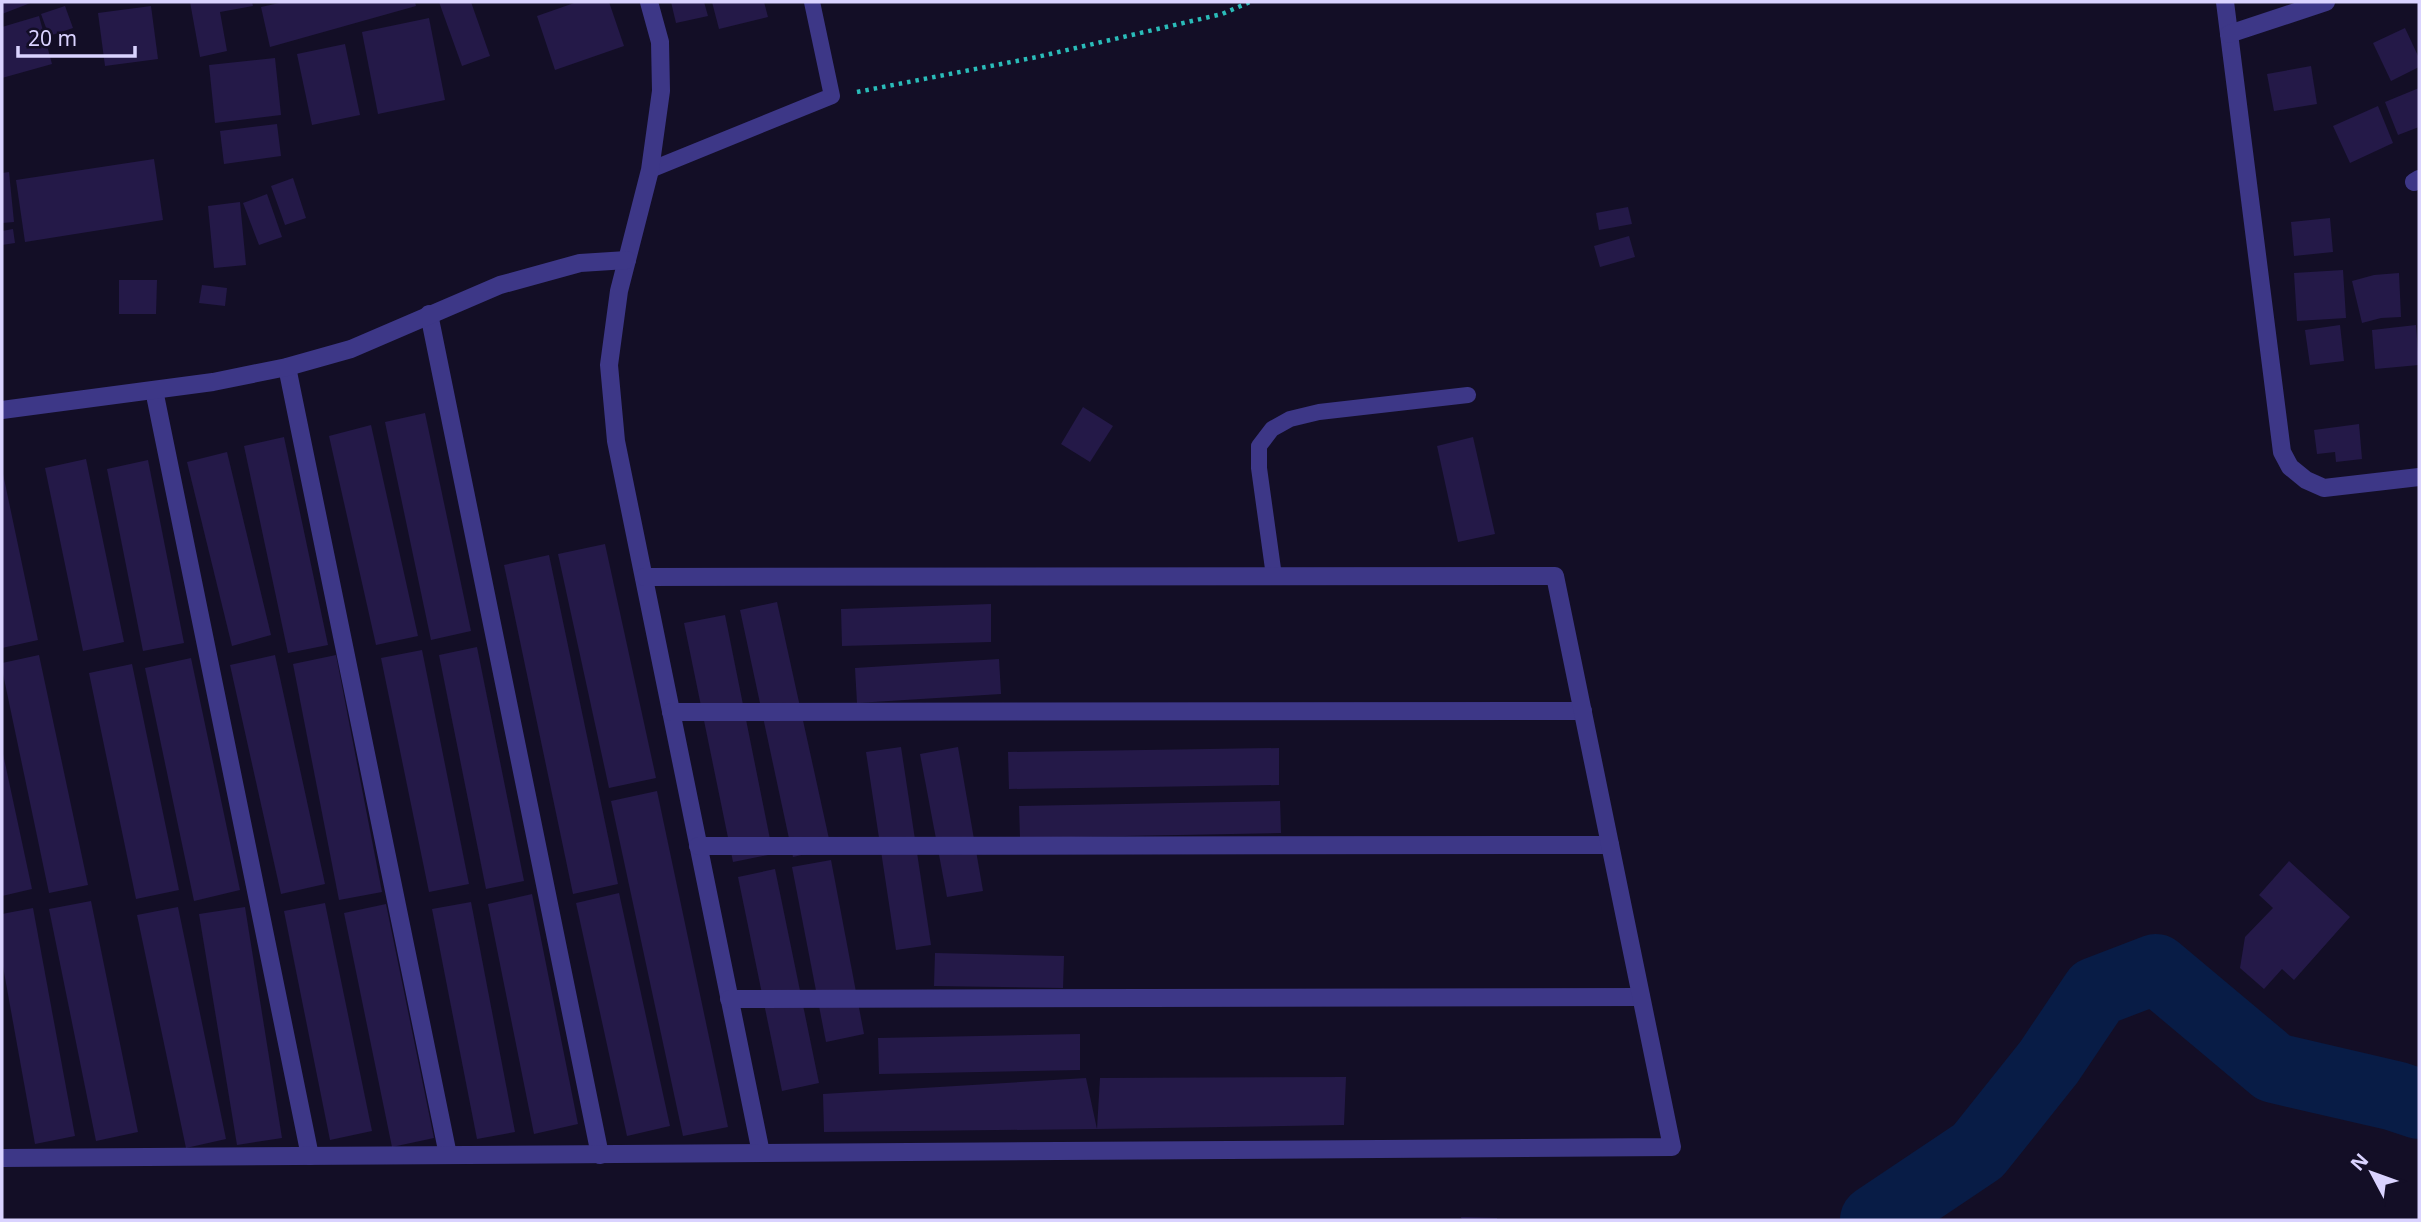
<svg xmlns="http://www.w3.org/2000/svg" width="2421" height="1222" viewBox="0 0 2421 1222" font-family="'Noto Sans',sans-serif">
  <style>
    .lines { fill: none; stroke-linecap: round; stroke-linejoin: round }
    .river { stroke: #081c46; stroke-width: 70 }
    .building { fill: #241948 }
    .path { stroke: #2abcb9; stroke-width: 4.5; stroke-dasharray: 3.5 5; stroke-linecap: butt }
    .lane { stroke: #3d3787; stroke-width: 16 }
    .street { stroke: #3d3787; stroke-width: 18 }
  </style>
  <rect width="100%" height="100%" fill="#130e26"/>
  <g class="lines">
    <!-- river -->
    <path class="river" d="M1875 1220 1978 1151 2049 1062 2096 992 2156 969 2274 1068 2395 1096 2419 1104"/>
  </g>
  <!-- building -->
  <g class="building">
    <path d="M2 2H33L2 14Z"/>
    <path d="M190 2H252L253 6 220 12 227 51 200 57Z"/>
    <path d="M284 2H415L416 6 270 47 261 7Z"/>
    <path d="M439 2H471L490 56 462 66Z"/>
    <path d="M577 2H609L624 46 555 70 537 16Z"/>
    <path d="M671 2H704L708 16 676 23Z"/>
    <path d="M712 2H764L768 17 719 29Z"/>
    <path d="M65 6 73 28 49 36 41 14Z"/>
    <path d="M151 6 158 59 105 66 98 13Z"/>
    <path d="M39 16 52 64 2 78V27Z"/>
    <path d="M429 18 445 100 378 114 362 32Z"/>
    <path d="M2405 28 2419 58V67L2391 81 2373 43Z"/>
    <path d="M345 44 360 115 312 125 297 54Z"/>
    <path d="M275 58 281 115 215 123 209 65Z"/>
    <path d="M2311 66 2317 104 2274 111 2267 74Z"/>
    <path d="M2419 88V127L2398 135 2385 102Z"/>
    <path d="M2378 106 2393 143 2350 163 2333 126Z"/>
    <path d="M277 124 281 156 224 164 220 131Z"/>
    <path d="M154 159 163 220 25 242 16 180Z"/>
    <path d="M9 172 14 222 2 223V173Z"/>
    <path d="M293 178 306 218 285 225 271 186Z"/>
    <path d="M267 194 282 237 259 245 243 203Z"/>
    <path d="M240 202 246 265 214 268 208 206Z"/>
    <path d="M1628 207 1632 224 1599 230 1596 213Z"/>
    <path d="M2330 218 2333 252 2294 256 2291 222Z"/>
    <path d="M13 229 15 243 2 245V231Z"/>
    <path d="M1629 236 1635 257 1600 267 1594 246Z"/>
    <path d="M2343 270 2346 318 2297 321 2294 273Z"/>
    <path d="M2399 273 2401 317 2381 318 2362 323 2352 281 2374 275Z"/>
    <path d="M119 280H157L156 314H119Z"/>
    <path d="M202 285 227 288 225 306 199 303Z"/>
    <path d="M2340 325 2344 361 2310 365 2305 330Z"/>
    <path d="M2416 325 2419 365 2375 369 2372 330Z"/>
    <path d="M1083 407 1113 426 1090 462 1061 444Z"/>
    <path d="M425 413 471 631 431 640 385 422Z"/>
    <path d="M2359 424 2362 459 2336 462 2335 452 2317 454 2314 430Z"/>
    <path d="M371 425 418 636 376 645 329 436Z"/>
    <path d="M284 437 328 645 288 653 244 446Z"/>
    <path d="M1473 437 1495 534 1458 542 1437 446Z"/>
    <path d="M227 452 271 635 232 646 187 462Z"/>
    <path d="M86 459 124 642 83 651 45 468Z"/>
    <path d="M148 460 184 643 143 651 107 469Z"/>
    <path d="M2 469 38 640 2 648Z"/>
    <path d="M605 544 656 778 609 788 558 554Z"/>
    <path d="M549 555 618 884 573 894 504 565Z"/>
    <path d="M777 602 831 848 793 857 740 610Z"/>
    <path d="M991 604V642L842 646 841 609Z"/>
    <path d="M725 615 773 854 733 862 684 623Z"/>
    <path d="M477 647 524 881 486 889 439 655Z"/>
    <path d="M422 650 469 884 429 892 381 658Z"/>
    <path d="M39 655 88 885 49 893 2 669V663Z"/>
    <path d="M275 655 325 884 281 894 230 665Z"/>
    <path d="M336 655 382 892 339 900 293 664Z"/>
    <path d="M191 658 240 890 194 901 145 668Z"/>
    <path d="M999 659 1001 694 857 703 855 668Z"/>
    <path d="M132 664 179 890 136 899 89 673Z"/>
    <path d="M901 747 931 945 896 950 866 752Z"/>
    <path d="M958 747 983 891 947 897 920 754Z"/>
    <path d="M1279 748V785L1009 789 1008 752Z"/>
    <path d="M2 749 32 889 2 896Z"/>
    <path d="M657 791 728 1127 683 1136 611 801Z"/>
    <path d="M1280 801 1281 833 1020 838 1019 806Z"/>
    <path d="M831 860 864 1034 826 1042 792 867Z"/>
    <path d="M2289 861 2350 917 2294 980 2282 969 2264 989 2240 968 2245 937 2273 908 2259 895Z"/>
    <path d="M775 869 819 1083 782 1091 738 877Z"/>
    <path d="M619 893 670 1126 627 1136 576 903Z"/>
    <path d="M532 894 578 1124 534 1134 488 904Z"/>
    <path d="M91 901 138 1132 96 1141 49 909Z"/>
    <path d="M471 902 515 1132 477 1139 432 909Z"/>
    <path d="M325 903 372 1131 330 1140 284 911Z"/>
    <path d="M386 904 434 1138 392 1147 344 913Z"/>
    <path d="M178 907 226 1139 186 1148 137 915Z"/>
    <path d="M245 907 282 1138 237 1145 199 914Z"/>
    <path d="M33 908 75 1136 35 1144 2 961V914Z"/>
    <path d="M935 953 1064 956 1063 988 934 986Z"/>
    <path d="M1080 1034V1070L879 1074 878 1038Z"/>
    <path d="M1346 1077 1344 1125 1097 1129 824 1132 823 1094 1086 1078 1097 1129 1100 1078Z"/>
    <path d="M1461 1217 1497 1218V1220H1462Z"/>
  </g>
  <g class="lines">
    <!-- path -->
    <path class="path" d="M857 92 1037 57 1222 14 1250 2"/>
    <!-- lane -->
    <g class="lane">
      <path d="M650 170 832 96 812 2"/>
      <path d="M1274 576 1259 468V446L1272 429 1290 419 1319 412 1468 395"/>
    </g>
    <!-- street -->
    <g class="street">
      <path d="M649 2 660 42 661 91 650 170 619 291 609 365 616 441 761 1153"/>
      <path d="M2225 2 2282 452 2290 467 2306 480 2324 488 2419 477"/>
      <path d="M2229 34 2326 2"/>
      <path d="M2414 182 2419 179"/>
      <path d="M429 314 600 1155"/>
      <path d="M287 367 448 1155"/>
      <path d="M154 390 310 1156"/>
      <path d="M2 410 213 382 287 367 351 349 500 285 580 263 627 260"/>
      <path d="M671 712 1583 711"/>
      <path d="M698 846 1610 845"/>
      <path d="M729 999 1641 997"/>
      <path d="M2 1158 1672 1147 1555 576 644 577"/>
    </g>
  </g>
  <!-- border -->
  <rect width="2421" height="1222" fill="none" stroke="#dad3ff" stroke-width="7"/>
  <!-- north arrow -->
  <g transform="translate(2372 1173) rotate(311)" stroke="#130e26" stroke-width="5" paint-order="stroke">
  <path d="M0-5L12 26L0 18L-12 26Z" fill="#dad3ff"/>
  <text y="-10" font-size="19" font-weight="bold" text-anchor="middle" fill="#dad3ff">N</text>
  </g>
  <!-- scale -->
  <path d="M18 46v10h117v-10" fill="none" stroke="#dad3ff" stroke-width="3.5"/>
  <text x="28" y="46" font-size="21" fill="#dad3ff" stroke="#130e26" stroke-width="5" paint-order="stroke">20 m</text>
</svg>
